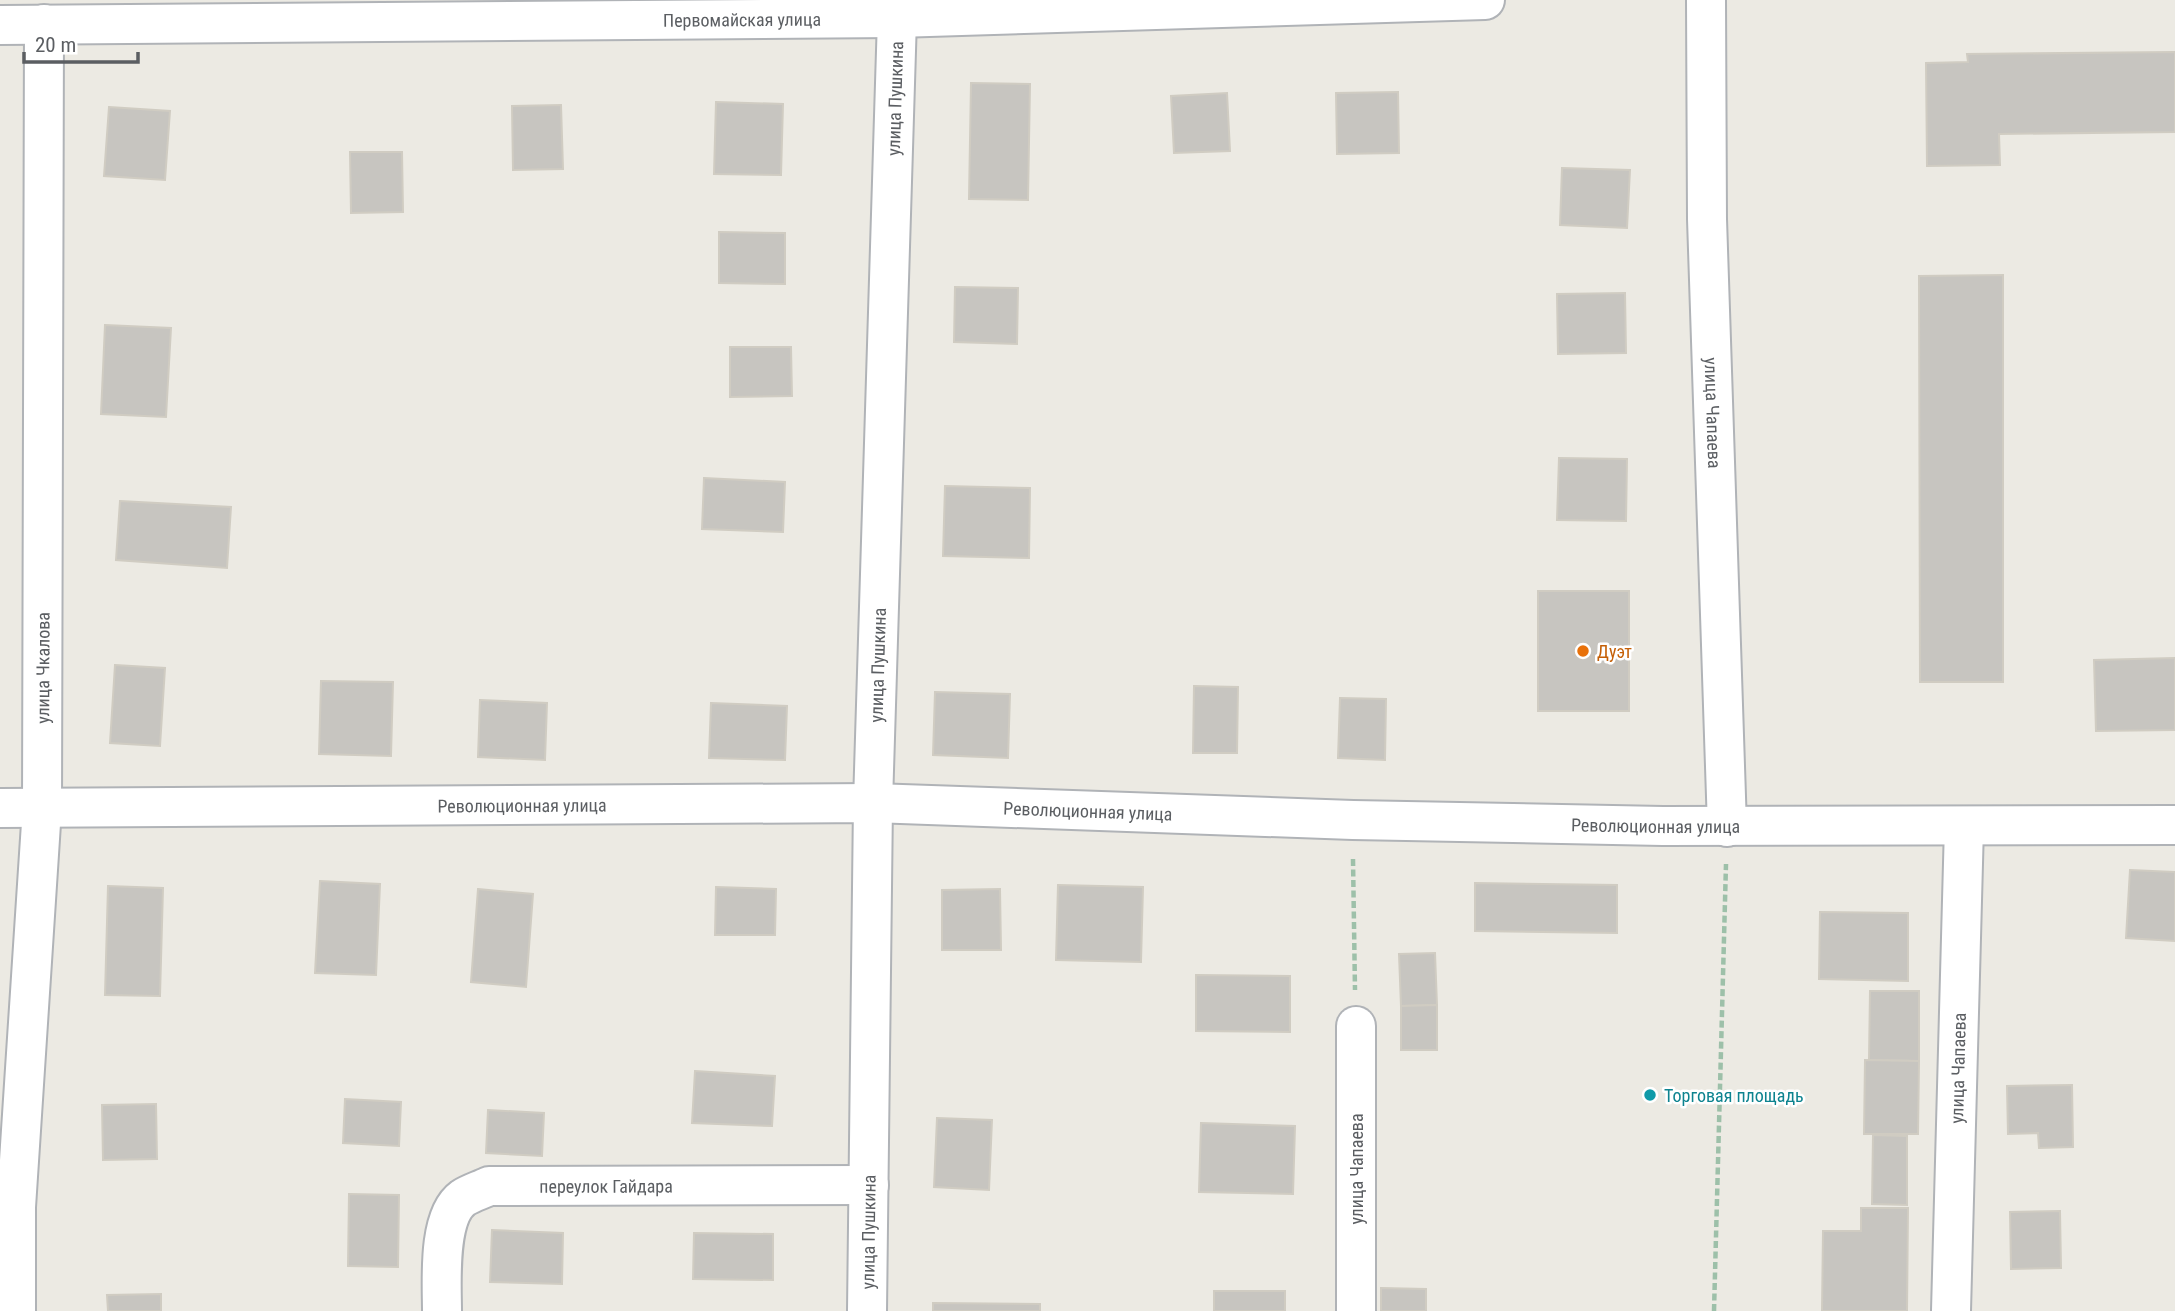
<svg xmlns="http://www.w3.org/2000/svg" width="2175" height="1311" viewBox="0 0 2175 1311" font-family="'Roboto Condensed',sans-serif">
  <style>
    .building { fill: #c7c5c0; stroke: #d0ccc2; stroke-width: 2 }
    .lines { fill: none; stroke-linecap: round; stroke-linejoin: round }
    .minor-casing { stroke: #b0b3b7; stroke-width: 42 }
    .path { stroke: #9dc0a9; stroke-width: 4.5; stroke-dasharray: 7 3.5; stroke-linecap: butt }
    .minor { stroke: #fff; stroke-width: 38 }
    .food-dot { fill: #e8710a; stroke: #fff; stroke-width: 2.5 }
    .culture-dot { fill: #0f9aa8; stroke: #fff; stroke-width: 2.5 }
    .labels { text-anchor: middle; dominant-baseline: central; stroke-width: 5; stroke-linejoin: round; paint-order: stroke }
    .street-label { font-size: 18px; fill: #5b5e62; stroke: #fff }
    .food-label { font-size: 18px; fill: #c56008; stroke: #fff; text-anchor: start }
    .culture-label { font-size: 18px; fill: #0d838f; stroke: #fff; text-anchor: start }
  </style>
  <rect width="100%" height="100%" fill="#eceae3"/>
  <!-- building -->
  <g class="building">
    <path d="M2175 52V132L1999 134 2000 165 1927 166 1926 63 1968 62 1967 54Z"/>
    <path d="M971 83 1030 84 1028 200 969 199Z"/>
    <path d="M1398 92 1399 153 1337 154 1336 93Z"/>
    <path d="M1227 93 1230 151 1174 153 1171 96Z"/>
    <path d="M716 102 783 104 781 175 714 174Z"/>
    <path d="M561 105 563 169 513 170 512 106Z"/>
    <path d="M109 107 170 111 165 180 104 176Z"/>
    <path d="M350 152H402L403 212 351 213Z"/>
    <path d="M1562 168 1630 170 1627 228 1560 225Z"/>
    <path d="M719 232 785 233V284L719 283Z"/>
    <path d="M2003 275V682H1920L1919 276Z"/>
    <path d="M955 287 1018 288 1017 344 954 342Z"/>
    <path d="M1625 293 1626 353 1558 354 1557 294Z"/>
    <path d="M105 325 171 328 166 417 101 414Z"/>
    <path d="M730 347H791L792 396 730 397Z"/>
    <path d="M1559 458 1627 459 1626 521 1557 520Z"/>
    <path d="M704 478 785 482 783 532 702 529Z"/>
    <path d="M945 486 1030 488 1029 558 943 556Z"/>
    <path d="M120 501 231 507 227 568 116 560Z"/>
    <rect x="1538" y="591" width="91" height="120"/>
    <path d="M2175 658V730L2096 731 2094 660Z"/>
    <path d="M115 665 165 668 160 746 110 743Z"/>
    <path d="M321 681 393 682 391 756 319 754Z"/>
    <path d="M1194 686 1238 687 1237 753H1193Z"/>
    <path d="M935 692 1010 694 1008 758 933 755Z"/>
    <path d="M1340 698 1386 699 1385 760 1338 758Z"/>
    <path d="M480 700 547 703 545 760 478 757Z"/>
    <path d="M711 703 787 706 785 760 709 758Z"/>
    <path d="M2130 870 2175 872V941L2126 938Z"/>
    <path d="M320 881 380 884 376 975 315 973Z"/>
    <path d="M1475 883 1617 885V933L1475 931Z"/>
    <path d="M1058 885 1143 887 1141 962 1056 960Z"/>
    <path d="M108 886 163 888 160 996 105 995Z"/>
    <path d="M716 887 776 889 775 935H715Z"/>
    <path d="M478 889 533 894 526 987 471 982Z"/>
    <path d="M1000 889 1001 950H942V890Z"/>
    <path d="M1820 912 1908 913V981L1819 979Z"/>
    <path d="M1435 953 1437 1005 1401 1006 1399 954Z"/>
    <path d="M1196 975 1290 976V1032L1196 1031Z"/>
    <path d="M1870 991H1919V1061L1869 1060Z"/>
    <path d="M1437 1005V1050H1401V1006Z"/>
    <path d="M1865 1060 1919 1061 1918 1134H1864Z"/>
    <path d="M695 1071 775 1076 772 1126 692 1123Z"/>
    <path d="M2072 1085 2073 1147 2039 1148 2038 1133 2008 1134 2007 1086Z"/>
    <path d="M345 1099 401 1102 399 1146 343 1143Z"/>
    <path d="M156 1104 157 1159 103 1160 102 1105Z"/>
    <path d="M488 1110 544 1113 542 1156 486 1153Z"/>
    <path d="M937 1118 992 1120 989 1190 934 1187Z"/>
    <path d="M1201 1123 1295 1126 1293 1194 1199 1192Z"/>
    <path d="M1873 1135 1907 1136V1205L1872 1204Z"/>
    <path d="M349 1194 399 1195 398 1267 348 1266Z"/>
    <path d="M1861 1208H1908L1907 1311H1822L1823 1231H1861Z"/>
    <path d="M2060 1211 2061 1268 2011 1269 2010 1212Z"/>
    <path d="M492 1230 563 1233 562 1284 490 1282Z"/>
    <path d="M694 1233 773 1234V1280L693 1279Z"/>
    <path d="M1381 1288 1426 1289V1311H1381Z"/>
    <rect x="1214" y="1291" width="71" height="20"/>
    <path d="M161 1294V1311H108L107 1295Z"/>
    <path d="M933 1303 1040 1304V1311H933Z"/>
  </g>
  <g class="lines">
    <!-- minor casing -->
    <g class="minor-casing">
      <g id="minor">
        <path id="s1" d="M1706 0 1707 219 1727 827"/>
        <path id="s2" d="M0 25 897 18 1485 0"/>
        <path id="s3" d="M0 808 873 803 1353 820 1663 826 2175 825"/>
        <path d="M1356 1026V1311"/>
        <path id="s4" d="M16 1311V1207L42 808 44 24"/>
        <path id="s5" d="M442 1311C442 1282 437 1217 463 1198 471 1193 481 1190 489 1186L869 1185"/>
        <path id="s6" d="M867 1311 873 803 897 18"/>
        <path id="s7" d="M1951 1311 1964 826"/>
      </g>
    </g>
    <!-- path -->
    <g class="path">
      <path d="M1353 859 1355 990"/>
      <path d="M1714 1311 1726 864"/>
    </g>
    <!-- minor -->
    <use href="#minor" class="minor"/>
  </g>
  <!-- markers -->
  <circle class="food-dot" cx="1583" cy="651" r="7"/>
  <circle class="culture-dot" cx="1650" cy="1095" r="7"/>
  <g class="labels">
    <!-- street labels -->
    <g class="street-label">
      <text stroke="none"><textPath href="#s2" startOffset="742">Первомайская улица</textPath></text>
      <text stroke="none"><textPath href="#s6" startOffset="1213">улица Пушкина</textPath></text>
      <text stroke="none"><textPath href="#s1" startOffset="413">улица Чапаева</textPath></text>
      <text stroke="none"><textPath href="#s6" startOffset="646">улица Пушкина</textPath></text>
      <text stroke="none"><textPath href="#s4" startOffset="644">улица Чкалова</textPath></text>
      <text stroke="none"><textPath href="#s3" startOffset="522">Революционная улица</textPath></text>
      <text stroke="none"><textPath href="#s3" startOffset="1088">Революционная улица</textPath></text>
      <text stroke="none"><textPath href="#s3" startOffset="1656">Революционная улица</textPath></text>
      <text stroke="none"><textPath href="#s7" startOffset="243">улица Чапаева</textPath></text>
      <text transform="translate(1356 1169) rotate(-90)">улица Чапаева</text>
      <text stroke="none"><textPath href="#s5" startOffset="264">переулок Гайдара</textPath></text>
      <text stroke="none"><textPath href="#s6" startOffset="79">улица Пушкина</textPath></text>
    </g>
    <!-- food labels -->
    <g class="food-label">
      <text x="1597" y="651">Дуэт</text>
    </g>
    <!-- culture labels -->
    <g class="culture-label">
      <text x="1664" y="1095">Торговая площадь</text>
    </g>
  </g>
  <!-- scale -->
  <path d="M24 52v10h114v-10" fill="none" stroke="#5b5e62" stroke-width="3.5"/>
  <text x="35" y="52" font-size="21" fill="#5b5e62" stroke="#ffffff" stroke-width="5" paint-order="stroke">20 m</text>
</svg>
